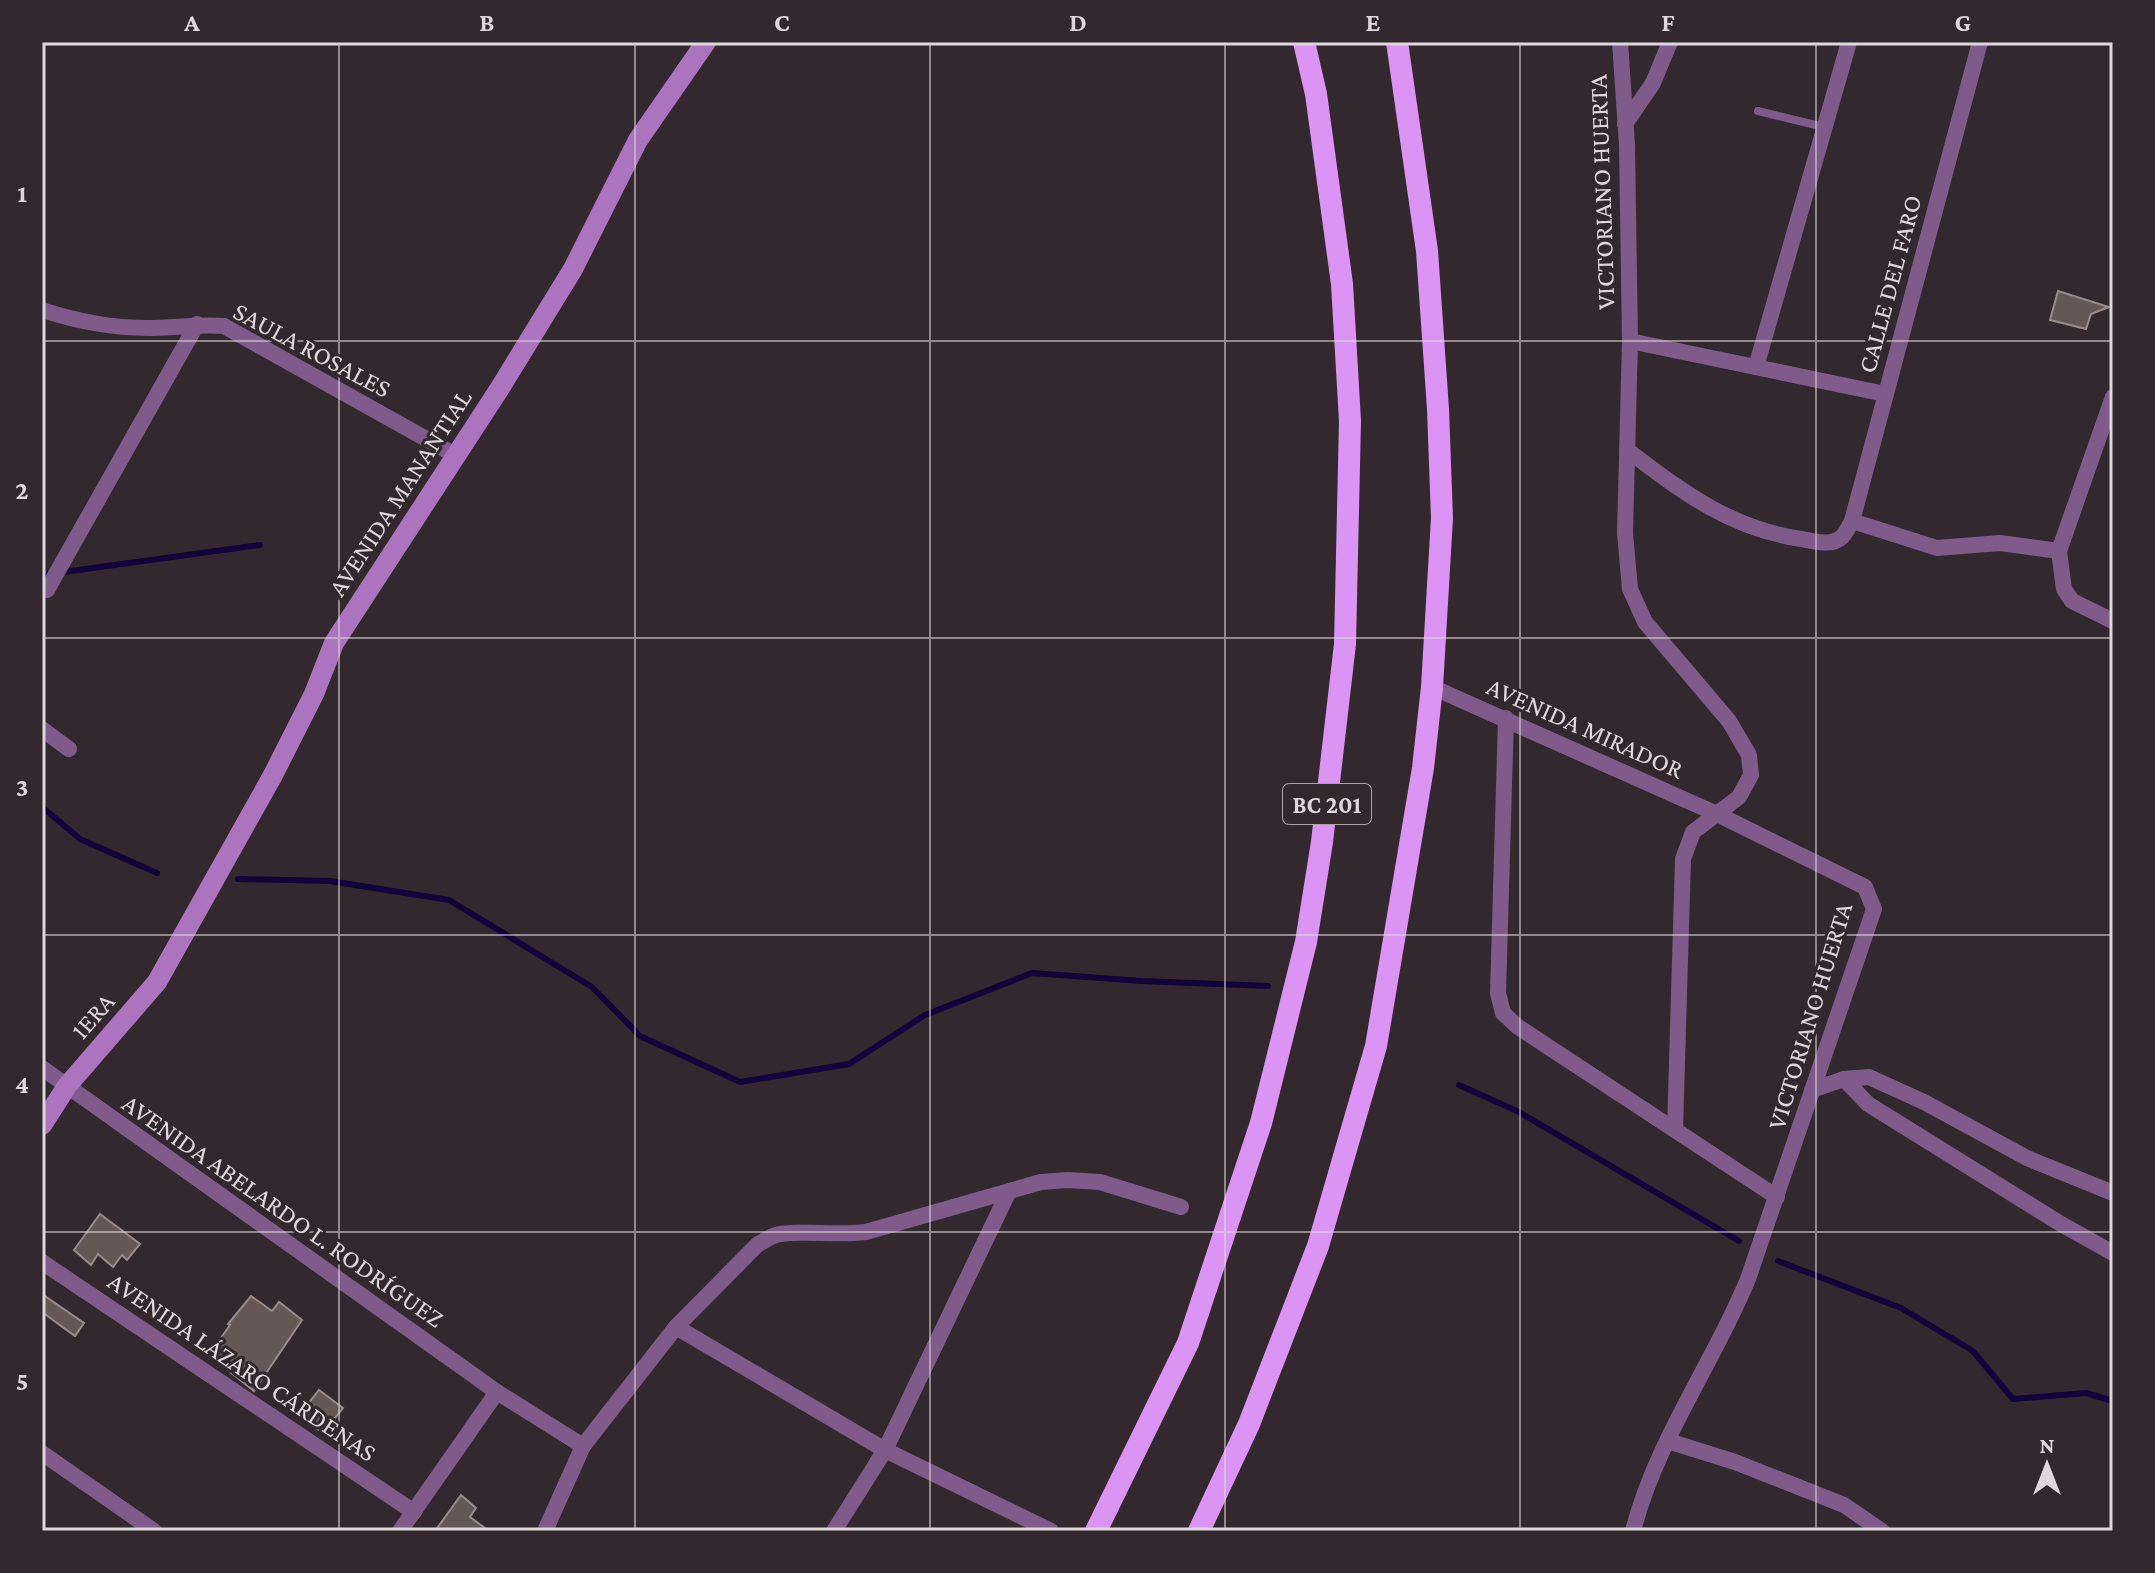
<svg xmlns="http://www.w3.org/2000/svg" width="2155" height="1573" viewBox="0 0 2155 1573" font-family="'Crimson Pro',serif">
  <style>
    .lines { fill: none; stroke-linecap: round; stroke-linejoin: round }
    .stream { stroke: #12023b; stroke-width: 6 }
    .building { fill: #645756; stroke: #9a8c8b; stroke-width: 2 }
    .service { stroke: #7e5b8a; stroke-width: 8 }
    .minor { stroke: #7e5b8a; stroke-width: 16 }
    .secondary { stroke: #ac73bf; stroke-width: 20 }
    .trunk { stroke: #dc94f4; stroke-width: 22 }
    .grid { fill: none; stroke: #dfd8db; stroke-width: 2; stroke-opacity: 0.55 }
    .labels { text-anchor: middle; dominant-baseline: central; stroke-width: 6; stroke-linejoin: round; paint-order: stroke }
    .shield { fill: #33282d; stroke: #aba3a7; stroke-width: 2 }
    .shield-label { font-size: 24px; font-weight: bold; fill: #dfd8db }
    .street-label { font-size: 26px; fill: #dfd8db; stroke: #33282d }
    .neatline { fill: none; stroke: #dfd8db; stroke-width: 3 }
    .grid-label { font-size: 26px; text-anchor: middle; font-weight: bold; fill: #dfd8db }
  </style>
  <rect width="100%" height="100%" fill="#33282d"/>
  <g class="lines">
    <!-- stream -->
    <g class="stream">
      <path d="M42 575 260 545"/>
      <path d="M42 807 80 839 157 873"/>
      <path d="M238 879 330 881 449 900 592 987 640 1036 740 1082 849 1064 925 1015 1032 973 1142 981 1268 986"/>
      <path d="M1459 1085 1519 1112 1739 1241"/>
      <path d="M1778 1261 1901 1308 1973 1351 2013 1399 2086 1393 2113 1401"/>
    </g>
  </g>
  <!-- building -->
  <g class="building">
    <path d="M2058 291 2109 307 2091 314 2086 329 2050 320Z"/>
    <path d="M100 1214 140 1244 127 1260 122 1255 113 1267 98 1254 91 1265 74 1250Z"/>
    <path d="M42 1294 84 1323 75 1336 42 1312Z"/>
    <path d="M251 1296 272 1311 279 1302 302 1320 254 1391 209 1355 230 1325 228 1324Z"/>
    <path d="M319 1390 343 1408 323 1433 299 1415Z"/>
    <path d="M461 1495 476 1508 470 1517 489 1531H435Z"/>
  </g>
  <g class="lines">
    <!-- service -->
    <path class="service" d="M1758 111 1824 127"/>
    <!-- minor -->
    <g class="minor">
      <path d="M1620 42 1627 145 1630 341 1625 533 1630 589 1645 622 1729 721 1749 755 1751 775 1739 797 1693 832 1683 859 1675 1130"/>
      <path d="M1625 124 1653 83 1670 42"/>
      <path d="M42 310C76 321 113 328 148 328 174 328 199 324 224 326L455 455"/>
      <path d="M1630 341 1885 394"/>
      <path d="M1756 367 1849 42"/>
      <path d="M2113 397 2059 551 2064 589 2072 601 2113 621"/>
      <path d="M1627 450C1683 492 1729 528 1801 539 1814 541 1831 547 1842 537 1846 533 1849 526 1852 521L1980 42"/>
      <path d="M1852 521 1937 548 2000 543 2059 551"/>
      <path d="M47 590 197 324"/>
      <path d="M1432 687 1717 814 1865 887 1874 909 1748 1279C1713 1364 1656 1441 1633 1531"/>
      <path d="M1506 718 1498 993 1503 1013 1518 1027 1777 1197"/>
      <path d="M42 729 69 749"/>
      <path d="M42 1068 497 1392 583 1446 545 1531"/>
      <path d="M1844 1079 1868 1104 2061 1224 2113 1253"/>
      <path d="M1812 1090 1844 1079 1869 1077 1924 1102 2027 1158 2113 1193"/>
      <path d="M42 1262 414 1512"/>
      <path d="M676 1327 885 1450 1051 1531"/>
      <path d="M1668 1441 1735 1462 1844 1505 1882 1531"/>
      <path d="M583 1446 676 1327 757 1245C764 1241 772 1235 780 1234 805 1230 837 1236 866 1232L1041 1182 1068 1180 1100 1182 1181 1207"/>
      <path d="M42 1453 154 1531"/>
      <path d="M400 1531 497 1392"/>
      <path d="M834 1531 885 1450 1009 1191"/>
    </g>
    <!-- secondary -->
    <path class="secondary" d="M42 1125 67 1086 157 982 273 775 314 694 334 643 500 388 573 269 638 140 706 42"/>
    <!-- trunk -->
    <g class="trunk">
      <path d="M1096 1531 1188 1343 1261 1123 1306 942 1322 842 1345 644 1350 421 1342 284 1316 94 1304 42"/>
      <path d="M1199 1531 1249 1424 1318 1246 1376 1046 1423 768 1432 687 1442 518 1438 409 1427 251 1397 42"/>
    </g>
  </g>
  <!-- grid -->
  <path class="grid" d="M339 42V1531M635 42V1531M930 42V1531M1225 42V1531M1520 42V1531M1816 42V1531M42 341H2113M42 638H2113M42 935H2113M42 1232H2113"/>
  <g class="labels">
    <!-- shield labels -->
    <rect class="shield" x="1283" y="784" width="88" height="40" rx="6"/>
    <g class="shield-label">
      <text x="1327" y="804">BC 201</text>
    </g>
    <!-- street labels -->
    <g class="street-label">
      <text transform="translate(1602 192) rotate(-92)">VICTORIANO HUERTA</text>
      <text transform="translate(1890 284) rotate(-75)">CALLE DEL FARO</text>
      <text transform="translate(312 350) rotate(28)">SAULA ROSALES</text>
      <text transform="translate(400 493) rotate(-57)">AVENIDA MANANTIAL</text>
      <text transform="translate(1585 728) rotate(24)">AVENIDA MIRADOR</text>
      <text transform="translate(93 1016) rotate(-49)">1ERA</text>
      <text transform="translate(1810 1016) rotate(-73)">VICTORIANO HUERTA</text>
      <text transform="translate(283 1211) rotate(35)">AVENIDA ABELARDO L. RODRÍGUEZ</text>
      <text transform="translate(242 1367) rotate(34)">AVENIDA LÁZARO CÁRDENAS</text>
    </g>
  </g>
  <!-- border -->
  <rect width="2155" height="1573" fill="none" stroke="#33282d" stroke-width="88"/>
  <!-- north arrow -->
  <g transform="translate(2047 1465)" stroke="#33282d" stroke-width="6" paint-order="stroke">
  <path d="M0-6L14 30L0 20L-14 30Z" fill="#dfd8db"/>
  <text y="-12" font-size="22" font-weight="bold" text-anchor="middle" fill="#dfd8db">N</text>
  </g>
  <rect x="44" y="44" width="2067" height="1485" class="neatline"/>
  <g class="grid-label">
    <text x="192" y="31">A</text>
    <text x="487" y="31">B</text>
    <text x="782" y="31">C</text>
    <text x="1078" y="31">D</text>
    <text x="1373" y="31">E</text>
    <text x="1668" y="31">F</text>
    <text x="1963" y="31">G</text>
    <text x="22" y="202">1</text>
    <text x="22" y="499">2</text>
    <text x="22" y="796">3</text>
    <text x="22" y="1093">4</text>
    <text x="22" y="1390">5</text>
  </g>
</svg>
